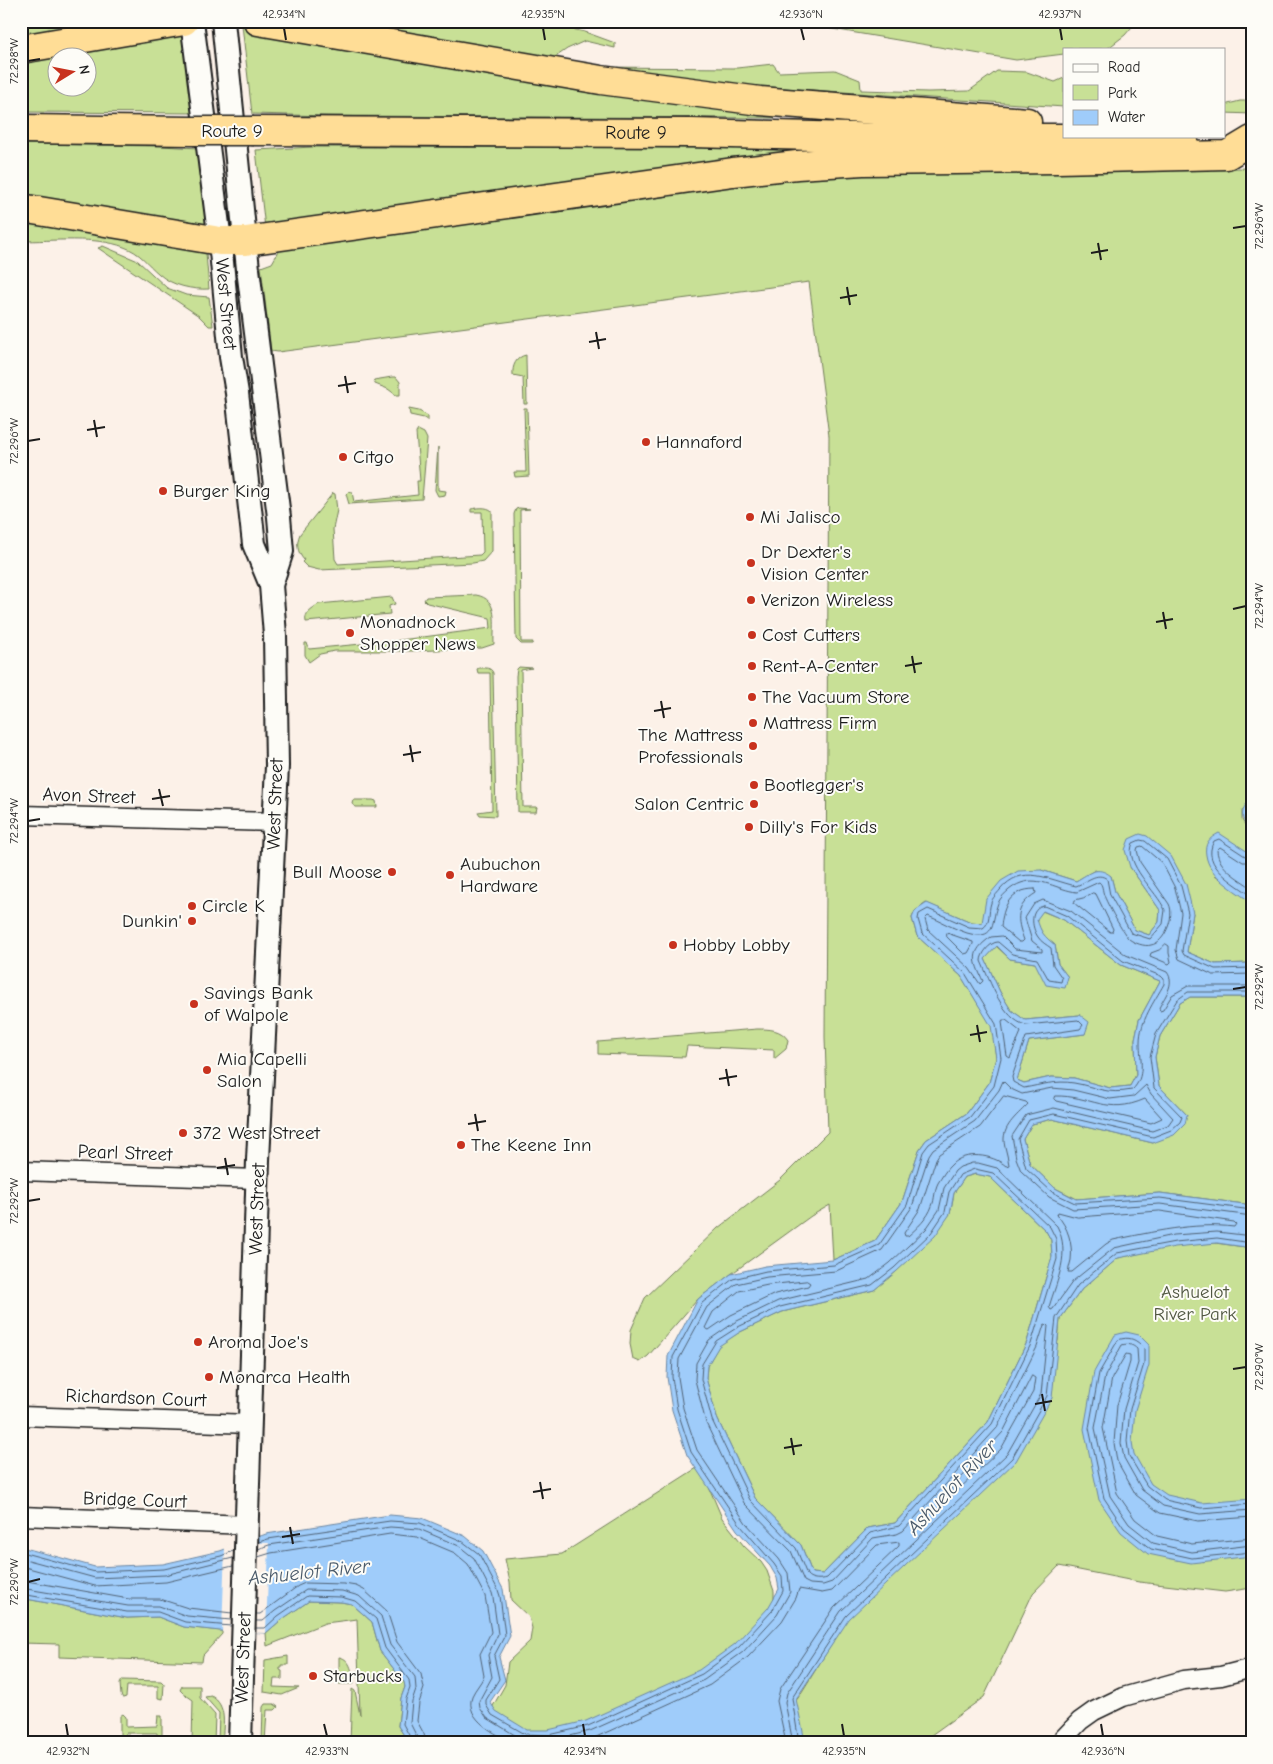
<svg xmlns="http://www.w3.org/2000/svg" width="1273" height="1764" viewBox="0 0 1273 1764" font-family="'Comic Neue',sans-serif">
  <style>
    .green { fill: #c8e096; stroke: #727e59; fill-rule: evenodd }
    .water { fill: #9fccfa; stroke: #6b86a1; fill-rule: evenodd }
    .pier { fill: #fcf1e8 }
    .lines { fill: none; stroke-linecap: round; stroke-linejoin: round }
    .shore { stroke: #506275; stroke-width: 1 }
    .minor-casing { stroke: #1c1c1c; stroke-width: 21 }
    .tertiary-casing { stroke: #1c1c1c; stroke-width: 26 }
    .trunk-casing { stroke: #1c1c1c; stroke-width: 31 }
    .minor { stroke: #fdfcf7; stroke-width: 18 }
    .tertiary { stroke: #fdfcf7; stroke-width: 22 }
    .trunk { stroke: #ffdd96; stroke-width: 28 }
    .trunk-bridge-casing { stroke: #1c1c1c; stroke-width: 31; stroke-linecap: butt }
    .trunk-bridge { stroke: #ffdd96; stroke-width: 28 }
    .ticks { fill: none; stroke: #1c1c1c; stroke-width: 2 }
    .poi-dot { fill: #c8321e; stroke: #fdfcf7; stroke-width: 2 }
    .labels { text-anchor: middle; dominant-baseline: central; stroke-width: 4; stroke-linejoin: round; paint-order: stroke }
    .street-label { font-size: 19px; fill: #1c1c1c; stroke: #fdfcf7 }
    .poi-label { font-size: 19px; fill: #1c1c1c; stroke: #fdfcf7; text-anchor: start }
    .park-label { font-size: 19px; fill: #505741; stroke: #fdfcf7 }
    .water-label { font-size: 20px; font-style: italic; fill: #4a5a6a; stroke: #fdfcf7 }
    .neatline { fill: none; stroke: #1c1c1c; stroke-width: 2 }
    .ticks-label { font-size: 12px; text-anchor: middle; fill: #1c1c1c }
  </style>
  <rect width="100%" height="100%" fill="#fcf1e8"/>
  <filter id="ink" filterUnits="userSpaceOnUse"><feTurbulence type="fractalNoise" baseFrequency=".02" numOctaves="2"/><feDisplacementMap in="SourceGraphic" scale="10" xChannelSelector="R" yChannelSelector="G"/><feConvolveMatrix kernelMatrix="1 2 1 2 8 2 1 2 1" color-interpolation-filters="sRGB"/></filter>
  <g filter="url(#ink)">
    <!-- green -->
    <g class="green">
      <path d="M21 21H127L21 41Z"/>
      <path d="M304 21H536L585 32 615 43V48L585 41 567 49 554 58 405 38Z"/>
      <path d="M785 21H1137L1125 35 1107 49H1064V54L1016 60Z"/>
      <path d="M242 25 303 35 777 111 775 118 329 116 252 114Z"/>
      <path d="M183 26 195 113 21 112V54ZM58 58H88V88H58Z"/>
      <path d="M773 64 779 72 835 70 860 80 861 90 928 92 969 91 997 71 1027 72 1055 82 1064 78V107L739 85 598 67 737 68Z"/>
      <path d="M1240 101H1252V114L1224 113V105Z"/>
      <path d="M21 144 160 146 199 148 206 224 21 197Z"/>
      <path d="M313 147 754 148 826 150 265 228 256 150Z"/>
      <path d="M1252 168V797L1242 811V820L1252 836V848L1215 875 1252 903V963L1215 964 1187 952 1193 913 1130 867 1160 910 1159 922 1149 935 1135 930 1115 892 1111 876 1095 870 1076 881 1041 870 983 923 971 922 926 903 915 911 912 918 917 936 961 976 992 1026 996 1058 989 1083 967 1113 926 1140 919 1150 902 1202 875 1241 833 1260 830 1205 811 1216 731 1274 698 1299 648 1356 640 1362 633 1359 630 1344 631 1330 645 1298 718 1228 780 1180 828 1132 825 1037 829 436 809 282 278 352 271 351 261 267 272 263 279 251 294 244 802 172Z"/>
      <path d="M21 217 200 246 206 253 209 289C193 290 172 286 159 274 146 263 141 253 124 247 96 236 52 241 21 241Z"/>
      <path d="M103 246 138 261 167 288 186 295 209 297 213 326H209L199 316 98 248Z"/>
      <path d="M526 355V359L527 404H524L523 377 513 375C512 366 516 357 526 355Z"/>
      <path d="M392 377H396L400 382V395H396L388 389 375 384 374 380Z"/>
      <path d="M524 408H527L529 476 515 477 514 472H526Z"/>
      <path d="M409 409 419 411 428 416V421L424 418 410 415Z"/>
      <path d="M418 430 424 433 427 439 422 499 349 504 346 494 349 491 352 492 354 502 418 495 417 481H420L416 433Z"/>
      <path d="M438 447V490L446 491 445 495 438 496 435 490Z"/>
      <path d="M333 493 335 494 337 510 333 529 335 559 338 564 480 555 483 552 482 512H471V509C477 508 487 506 492 511V551L483 561 473 563 319 570 307 567 302 562 304 560C297 552 296 543 300 534Z"/>
      <path d="M519 508 530 509 520 510 521 642H533L532 644H521L516 639 514 514 516 509Z"/>
      <path d="M476 595C500 599 493 624 494 644L482 648 412 651H335L320 654 309 662 305 655V643H307L309 649 393 641 491 628 490 618 427 603 424 600 426 597Z"/>
      <path d="M392 597 395 604 389 606 390 614 306 622C304 613 311 609 319 604Z"/>
      <path d="M519 667 532 668 521 670 523 807H537L536 812H518L516 676 517 669Z"/>
      <path d="M479 668C485 668 491 667 493 673L496 816 480 815 478 812 492 810 490 673H478L477 669Z"/>
      <path d="M353 800H373L376 801 377 807H356L352 804Z"/>
      <path d="M1042 911 1064 920 1121 965 1160 981 1139 1020 1135 1039 1136 1075 1130 1086 1110 1088 1074 1078 1051 1077 1024 1083 1017 1080 1029 1041 1085 1034 1080 1015 1025 1020 1011 1010 1000 992 985 959 996 946 1010 959 1035 963 1068 977 1058 964 1055 945C1043 936 1041 934 1036 919Z"/>
      <path d="M1190 997H1252V1205L1160 1193 1077 1199 1055 1188 1030 1164 1023 1139 1032 1124 1052 1119 1153 1143 1187 1115 1159 1086 1155 1057 1160 1036 1180 1003Z"/>
      <path d="M757 1029C769 1029 781 1029 788 1040L786 1049 774 1059V1050L687 1046 685 1057 598 1054V1042Z"/>
      <path d="M976 1174 990 1177 1046 1231 1051 1240 1052 1257 1027 1342 988 1422 895 1523 868 1528 823 1574 812 1573 801 1545 755 1498 717 1418 706 1378 707 1366 719 1345 740 1332 782 1312 874 1290 897 1271 950 1214 954 1193 965 1177Z"/>
      <path d="M1215 1243 1252 1248V1588L1225 1592 1139 1582 1059 1566 1033 1593 984 1697 920 1743H762L798 1698 850 1615 1058 1341 1060 1319 1082 1289 1118 1258 1174 1246Z"/>
      <path d="M700 1466 722 1518 744 1546 761 1562 767 1571 774 1591V1605L753 1650 547 1743 491 1712 493 1706 505 1685 508 1662 530 1641 532 1628 529 1617 511 1600 510 1582 505 1559 562 1554Z"/>
      <path d="M21 1598 127 1618 158 1617 184 1627 222 1631V1634L203 1655 202 1662 59 1657V1644L21 1643Z"/>
      <path d="M309 1601 341 1602 352 1604 372 1622 380 1651 404 1682 405 1687 401 1698 398 1726 409 1743H350L352 1689 355 1691 360 1715 357 1619 325 1623 267 1646 266 1633 281 1620Z"/>
      <path d="M288 1656V1665H282V1668H280V1670L282 1671V1679H274L273 1687 299 1688 282 1695 264 1692 265 1660Z"/>
      <path d="M339 1657C352 1659 352 1674 354 1684H339Z"/>
      <path d="M122 1680 161 1681 164 1684 163 1699 158 1698V1686H127L126 1697 123 1698 121 1695 120 1684Z"/>
      <path d="M182 1686H200V1698L215 1715 214 1743H192L193 1700 183 1693 180 1690Z"/>
      <path d="M211 1696C228 1705 223 1727 222 1743H218L219 1713 205 1697Z"/>
      <path d="M265 1704H274L278 1707 275 1710H267L265 1743H262L263 1707Z"/>
      <path d="M123 1714 126 1717V1727L157 1726 158 1716H162V1743H157V1733H126L125 1742 120 1743V1716Z"/>
    </g>
    <!-- water -->
    <g class="water">
      <path d="M1252 797V836C1242 819 1237 813 1252 797Z"/>
      <path d="M1219 833 1248 852 1252 848V903C1235 890 1209 877 1206 855 1204 844 1209 838 1219 833Z"/>
      <path d="M1140 834 1147 836 1171 856 1186 884 1193 913 1187 952 1215 964 1252 963V997H1190L1180 1003 1160 1036 1155 1057 1159 1086 1187 1115 1185 1124 1174 1135 1153 1143 1052 1119 1032 1124 1023 1139 1030 1164 1055 1188 1076 1199 1160 1193 1252 1205V1248L1217 1243 1175 1247 1118 1258 1082 1289 1060 1319 1052 1398 1016 1461 849 1619 796 1699 805 1741 801 1743H409L398 1726 401 1698 405 1687 404 1682 380 1651 372 1622 352 1604 341 1602 309 1601 281 1620 266 1633 220 1631 184 1627 158 1617 127 1618 21 1598V1547L95 1567 163 1564 220 1551 266 1534 390 1515 422 1518 465 1536 483 1551 503 1589 510 1636 499 1657 505 1680 490 1702 496 1711 527 1730H548L586 1721 699 1670 735 1644 768 1608 779 1589 777 1578 770 1566 737 1530 687 1455 672 1410 667 1377 668 1356 698 1299 731 1274 765 1266 833 1260 875 1241 902 1202 919 1150 926 1140 967 1113 989 1083 996 1058 991 1026 961 976 917 936 912 918 915 911 927 903 971 922 982 923 986 899 1001 881 1018 871 1041 870 1076 881C1090 873 1097 865 1111 876L1115 892 1135 930 1149 935 1159 922 1160 910 1130 867 1125 850 1129 839ZM1043 911 1064 920 1121 965 1160 981 1139 1020 1135 1039 1136 1075 1130 1086 1110 1088 1074 1078 1051 1077 1024 1083 1017 1080 1029 1041 1085 1034 1089 1022 1080 1015 1025 1020 1011 1010 1000 992 985 959 997 946 1010 959 1035 963 1046 985 1065 988 1068 977 1058 964 1055 945C1044 936 1041 933 1037 919ZM975 1174 990 1177 1046 1231 1051 1240 1052 1257 1027 1342 988 1422 895 1523 868 1528 823 1574 812 1573 801 1545 755 1498 717 1418 706 1378 707 1366 719 1346 740 1332 782 1312 874 1290 897 1271 935 1236 950 1214 954 1193 965 1177Z"/>
      <path d="M1126 1332 1139 1335 1149 1345V1365L1135 1410 1132 1442 1134 1454 1151 1484 1167 1495 1202 1503 1252 1499V1556L1191 1563 1148 1554 1121 1532 1099 1500 1084 1429 1094 1372 1115 1335Z"/>
    </g>
    <!-- pier -->
    <path class="pier" d="M237 1542 269 1543 266 1633 222 1632 225 1547Z"/>
    <g class="lines">
      <!-- shore -->
      <g class="shore">
        <path d="M1252 855 1245 856 1219 839 1214 841C1200 866 1235 883 1252 896"/>
        <path d="M1252 862H1243L1220 847 1217 850C1218 868 1238 878 1252 888"/>
        <path d="M1035 889 1036 893C1015 906 1016 919 1024 940L1022 942H1019L1001 927C1003 906 1010 889 1035 889Z"/>
        <path d="M1093 893 1096 894 1113 929 1112 932H1110L1074 903 1075 900 1083 898Z"/>
        <path d="M1044 906 1067 916 1123 961 1161 976 1164 979V984C1154 1002 1140 1021 1140 1042 1140 1059 1146 1077 1132 1090 1106 1095 1097 1087 1074 1083 1056 1080 1041 1085 1024 1088L1013 1082 1012 1077 1026 1037 1080 1029 1083 1025 1078 1020 1026 1025C1003 1020 990 981 981 961 981 954 990 942 998 942L1012 954 1037 959 1049 980 1061 982 1062 978 1053 965 1051 948C1047 945 1041 942 1038 937 1031 927 1029 908 1044 906Z"/>
        <path d="M947 933 973 942V944L968 953 964 954 947 937Z"/>
        <path d="M1166 944 1169 946V953L1171 962 1169 964 1150 956 1151 953 1159 950Z"/>
        <path d="M1252 974 1213 975 1179 959 1176 950 1181 913 1175 888 1162 863 1142 846 1138 847 1137 850 1140 862 1169 904C1175 916 1165 943 1151 945 1145 947 1134 943 1129 939 1124 935 1106 902 1104 895 1102 890 1103 885 1099 882L1077 892C1058 890 1040 876 1021 883 1012 886 999 897 997 906 991 924 996 941 967 933 954 929 941 921 928 916L925 919 928 930 969 968 980 984 983 981C974 961 969 952 991 937L1002 936 1015 949 1042 952V949L1032 941 1025 918 1034 904 1043 900 1071 911 1126 955 1167 972C1176 984 1164 997 1159 1008L1160 1011 1163 1010 1172 995 1188 986H1252"/>
        <path d="M1252 992H1188L1177 1000 1156 1034 1150 1057 1154 1088 1182 1117 1180 1122 1171 1130 1153 1137 1054 1114 1029 1120 1018 1139 1026 1168 1052 1192 1075 1203 1160 1198 1252 1210"/>
        <path d="M1003 1020H1006L1021 1032 1010 1058 1007 1056 1002 1022Z"/>
        <path d="M1004 1096 1026 1102 1028 1104C1019 1114 1003 1125 1004 1141 1005 1149 1008 1157 1009 1165L1006 1166C992 1154 965 1151 952 1164 946 1169 942 1177 938 1183 934 1191 935 1199 932 1206 928 1218 917 1228 908 1236H905L904 1233 920 1209 936 1159 939 1154 980 1127Z"/>
        <path d="M1055 1096C1091 1095 1107 1116 1145 1099L1162 1118 1151 1123 1056 1101 1054 1099Z"/>
        <path d="M975 1169 993 1173 1050 1227 1056 1239 1057 1259 1031 1344 992 1424 899 1526 870 1533 827 1578C821 1580 811 1580 807 1575L796 1548 750 1500 712 1420 701 1379 702 1364 716 1341 738 1327 780 1307 872 1285 894 1268 931 1233 945 1212 949 1192 960 1175Z"/>
        <path d="M1160 1211 1234 1222 1236 1224 1234 1227C1193 1222 1153 1232 1113 1240L1106 1244 1072 1272H1068C1069 1268 1070 1264 1071 1260 1073 1244 1068 1227 1057 1215L1058 1212 1077 1217Z"/>
        <path d="M807 1281 810 1283 808 1286 775 1294 731 1315 709 1330 705 1328 713 1312 739 1291 768 1285Z"/>
        <path d="M1032 1376 1035 1378 1033 1392 1001 1449 955 1493H952L951 1489 1003 1432Z"/>
        <path d="M1252 1504 1201 1508 1165 1500 1147 1486 1129 1456 1127 1441 1130 1409 1144 1364V1348C1136 1339 1129 1336 1118 1340L1099 1373 1089 1428 1104 1498 1124 1528 1151 1549 1192 1558 1252 1552"/>
        <path d="M1252 1510 1200 1514 1163 1506 1142 1490 1124 1458 1121 1443 1124 1409 1138 1363 1137 1349C1133 1345 1128 1343 1122 1345L1105 1376 1095 1428 1110 1496 1129 1524 1153 1543 1192 1552 1252 1545"/>
        <path d="M1252 1517 1198 1521 1160 1513 1136 1495 1117 1461 1114 1443 1117 1405 1130 1362V1355L1126 1354 1112 1378 1103 1428 1117 1493 1135 1519 1157 1536 1192 1544 1252 1538"/>
        <path d="M259 1542 268 1539 390 1521 420 1523 462 1541 479 1554 498 1590 500 1596 505 1635 494 1656 499 1679 486 1700V1705L492 1715 525 1734 549 1735 588 1726 702 1674 739 1647 772 1611 783 1591 782 1576 774 1564 741 1526 691 1452 677 1409 672 1377 673 1357 702 1303 733 1279 766 1271 834 1265 879 1245 907 1205 923 1152 929 1144 970 1117 994 1086 1001 1058 996 1024 965 973 922 933 918 919 919 914 928 909 969 927 983 928C991 923 988 911 991 903 992 898 997 894 1000 890 1022 863 1049 880 1076 886 1087 882 1097 871 1107 879L1110 895 1131 933 1150 939 1163 924 1165 910C1157 891 1123 864 1133 843L1140 840 1145 841 1167 859 1181 886 1188 913 1182 951 1184 955 1215 969 1252 968"/>
        <path d="M258 1549 269 1545 390 1527 419 1529 459 1546 474 1558 492 1593 493 1597 498 1634 488 1655 492 1677 479 1701 480 1708 487 1718 523 1740 550 1741 590 1731 704 1680 743 1652 777 1615 790 1592 788 1573 779 1559 746 1523 697 1450 683 1408 678 1377 679 1359 707 1307 736 1284 767 1277 836 1271 882 1250 912 1207 929 1155 933 1149 975 1121 999 1090 1003 1081 1011 1089 1022 1094 1052 1088 1073 1090 1110 1099 1134 1096 1146 1085 1151 1094 1173 1118 1168 1125 1152 1131 1054 1108 1026 1115 1012 1136 1016 1158 1021 1171 1049 1197 1073 1209 1160 1204 1252 1216"/>
        <path d="M21 1552 95 1572 164 1569 221 1556 233 1551"/>
        <path d="M258 1557 271 1553 390 1534 417 1537 455 1553 468 1564 485 1596 491 1632 480 1654 484 1676C481 1683 475 1689 472 1696 464 1720 497 1734 512 1743"/>
        <path d="M21 1558 95 1578 165 1575 233 1558"/>
        <path d="M21 1566 95 1586 166 1582 233 1566"/>
        <path d="M21 1580 129 1599H160L188 1608 232 1613"/>
        <path d="M21 1588 128 1606H159L187 1616 231 1620"/>
        <path d="M21 1594 127 1612H158L185 1622 231 1626"/>
        <path d="M256 1614H260L298 1586 305 1583 344 1584 356 1586 364 1590 387 1611 397 1642 421 1674 424 1688 419 1703 417 1721 424 1734 426 1743"/>
        <path d="M256 1621H263L275 1611 306 1590 342 1591 359 1596 381 1616 390 1645 415 1677 416 1689 412 1701 410 1723 417 1737 418 1743"/>
        <path d="M256 1628H265L278 1616 307 1596 341 1597 355 1601 376 1619 385 1648 409 1680 410 1688 406 1699 403 1724 411 1739 412 1743"/>
        <path d="M575 1743 594 1738 710 1685 748 1657 782 1621 796 1598 799 1589 822 1593 832 1591 877 1545 899 1542V1546L834 1608 780 1689 777 1701 786 1743"/>
        <path d="M793 1743 785 1702 787 1693 841 1611 1007 1454 1041 1394 1048 1326 1046 1324 1044 1325 1037 1347 997 1428 903 1531 897 1534 873 1538 832 1582 823 1585 810 1584 804 1581 791 1551 744 1503 706 1423 695 1380 696 1363 709 1340 735 1322 778 1301 869 1279 890 1263 926 1229 939 1210 944 1188 955 1171 960 1167 972 1163H978L997 1168 1057 1226C1071 1253 1057 1280 1049 1307L1051 1310 1053 1309 1073 1281 1114 1248 1174 1235 1217 1232 1252 1236"/>
        <path d="M799 1743 792 1698 846 1616 1012 1458 1047 1396 1056 1318 1078 1285 1117 1253 1175 1242 1217 1238 1252 1243"/>
      </g>
      <!-- minor casing -->
      <g class="minor-casing">
        <g id="minor">
          <path d="M21 815 275 822"/>
          <path d="M21 1171 257 1179"/>
          <path d="M21 1416 250 1424"/>
          <path d="M21 1516 247 1525"/>
          <path d="M1059 1743 1080 1721 1094 1711 1123 1697 1184 1680 1221 1676 1252 1668"/>
        </g>
      </g>
      <!-- tertiary casing -->
      <g class="tertiary-casing">
        <g id="tertiary">
          <path id="s1" d="M192 21 220 241 231 357 237 393 254 544 271 585 275 635 277 766 258 1160 240 1743"/>
          <path d="M223 21 248 269 279 517 282 551 271 585"/>
        </g>
      </g>
      <!-- trunk casing -->
      <g class="trunk-casing">
        <g id="trunk">
          <path d="M258 21 601 80 760 101 1027 122"/>
          <path d="M21 49 184 21"/>
          <path d="M21 129 193 131"/>
          <path id="s2" d="M254 131 692 133 891 138H1184"/>
          <path d="M21 208 220 241H246L733 172 797 165 863 161 1058 159 1227 155 1252 140"/>
        </g>
      </g>
      <!-- minor -->
      <use href="#minor" class="minor"/>
      <!-- tertiary -->
      <use href="#tertiary" class="tertiary"/>
      <!-- trunk -->
      <use href="#trunk" class="trunk"/>
      <!-- trunk-bridge casing -->
      <g class="trunk-bridge-casing">
        <path id="trunk-bridge" d="M193 131H254"/>
      </g>
      <!-- trunk-bridge -->
      <use href="#trunk-bridge" class="trunk-bridge"/>
    </g>
  </g>
  <!-- ticks -->
  <path class="ticks" d="M284 28 286 40M543 28 545 40M801 28 804 40M1060 28 1062 40M28 61 40 59M1233 228 1246 226M1098 243 1101 260M1091 253 1108 250M847 287 850 305M840 298 857 295M596 332 599 349M589 342 606 339M345 376 348 393M338 386 356 383M94 420 97 437M87 430 105 427M28 441 40 439M1233 609 1246 606M1163 612 1166 629M1156 622 1173 619M912 656 915 673M905 666 922 663M661 701 664 718M654 711 671 708M410 745 413 762M403 755 421 752M159 789 163 806M152 799 170 796M28 821 40 819M1233 989 1246 987M977 1025 980 1042M970 1035 987 1032M726 1069 729 1086M719 1079 737 1076M475 1114 478 1131M468 1124 486 1121M225 1158 228 1175M217 1168 235 1165M28 1201 40 1199M1233 1369 1246 1367M1042 1394 1045 1411M1035 1404 1052 1401M791 1438 794 1455M784 1448 802 1445M540 1482 543 1499M533 1492 551 1489M290 1527 293 1544M282 1537 300 1534M28 1582 40 1579M66 1724 68 1736M324 1724 327 1736M583 1724 585 1736M842 1724 844 1736M1101 1724 1103 1736"/>
  <!-- markers -->
  <g class="poi-dot">
    <circle cx="646" cy="442" r="5"/>
    <circle cx="343" cy="457" r="5"/>
    <circle cx="163" cy="491" r="5"/>
    <circle cx="750" cy="517" r="5"/>
    <circle cx="751" cy="563" r="5"/>
    <circle cx="751" cy="600" r="5"/>
    <circle cx="350" cy="633" r="5"/>
    <circle cx="752" cy="635" r="5"/>
    <circle cx="752" cy="666" r="5"/>
    <circle cx="752" cy="697" r="5"/>
    <circle cx="753" cy="723" r="5"/>
    <circle cx="753" cy="746" r="5"/>
    <circle cx="754" cy="785" r="5"/>
    <circle cx="754" cy="804" r="5"/>
    <circle cx="749" cy="827" r="5"/>
    <circle cx="392" cy="872" r="5"/>
    <circle cx="450" cy="875" r="5"/>
    <circle cx="192" cy="906" r="5"/>
    <circle cx="192" cy="921" r="5"/>
    <circle cx="673" cy="945" r="5"/>
    <circle cx="194" cy="1004" r="5"/>
    <circle cx="207" cy="1070" r="5"/>
    <circle cx="183" cy="1133" r="5"/>
    <circle cx="461" cy="1145" r="5"/>
    <circle cx="198" cy="1342" r="5"/>
    <circle cx="209" cy="1377" r="5"/>
    <circle cx="313" cy="1676" r="5"/>
  </g>
  <g class="labels">
    <!-- street labels -->
    <g class="street-label">
      <text x="232" y="131">Route 9</text>
      <text stroke="none"><textPath href="#s2" startOffset="382">Route 9</textPath></text>
      <text stroke="none"><textPath href="#s1" startOffset="285">West Street</textPath></text>
      <text transform="translate(89 796) rotate(2)">Avon Street</text>
      <text transform="translate(275 804) rotate(-88)">West Street</text>
      <text transform="translate(125 1153) rotate(2)">Pearl Street</text>
      <text transform="translate(257 1209) rotate(-88)">West Street</text>
      <text transform="translate(136 1398) rotate(2)">Richardson Court</text>
      <text transform="translate(135 1500) rotate(2)">Bridge Court</text>
      <text transform="translate(243 1658) rotate(-88)">West Street</text>
    </g>
    <!-- poi labels -->
    <g class="poi-label">
      <text x="656" y="442">Hannaford</text>
      <text x="353" y="457">Citgo</text>
      <text x="173" y="491">Burger King</text>
      <text x="760" y="517">Mi Jalisco</text>
      <text x="761" y="552">Dr Dexter's<tspan x="761" dy="22">Vision Center</tspan></text>
      <text x="761" y="600">Verizon Wireless</text>
      <text x="360" y="622">Monadnock<tspan x="360" dy="22">Shopper News</tspan></text>
      <text x="762" y="635">Cost Cutters</text>
      <text x="762" y="666">Rent-A-Center</text>
      <text x="762" y="697">The Vacuum Store</text>
      <text x="763" y="723">Mattress Firm</text>
      <text x="743" y="735" text-anchor="end">The Mattress<tspan x="743" dy="22">Professionals</tspan></text>
      <text x="764" y="785">Bootlegger's</text>
      <text x="744" y="804" text-anchor="end">Salon Centric</text>
      <text x="759" y="827">Dilly's For Kids</text>
      <text x="460" y="864">Aubuchon<tspan x="460" dy="22">Hardware</tspan></text>
      <text x="382" y="872" text-anchor="end">Bull Moose</text>
      <text x="202" y="906">Circle K</text>
      <text x="182" y="921" text-anchor="end">Dunkin'</text>
      <text x="683" y="945">Hobby Lobby</text>
      <text x="204" y="993">Savings Bank<tspan x="204" dy="22">of Walpole</tspan></text>
      <text x="217" y="1059">Mia Capelli<tspan x="217" dy="22">Salon</tspan></text>
      <text x="193" y="1133">372 West Street</text>
      <text x="471" y="1145">The Keene Inn</text>
      <text x="208" y="1342">Aroma Joe's</text>
      <text x="219" y="1377">Monarca Health</text>
      <text x="323" y="1676">Starbucks</text>
    </g>
    <!-- park labels -->
    <g class="park-label">
      <text x="1195" y="1292">Ashuelot<tspan x="1195" dy="22">River Park</tspan></text>
    </g>
    <!-- water labels -->
    <g class="water-label">
      <text transform="translate(952 1487) rotate(-47)">Ashuelot River</text>
      <text transform="translate(309 1572) rotate(-6)">Ashuelot River</text>
    </g>
  </g>
  <!-- margin -->
  <rect width="1273" height="1764" fill="none" stroke="#fdfcf7" stroke-width="55"/>
  <!-- legend -->
  <rect x="1063" y="48" width="162" height="90" fill="#fdfcf7" stroke="#a3a29f"/>
  <rect x="1073" y="64" width="25" height="8" fill="#fdfcf7" stroke="#a3a29f"/>
  <text x="1108" y="72" font-size="15" fill="#1c1c1c">Road</text>
  <rect x="1073" y="85" width="25" height="15" fill="#c8e096" stroke="#a3a29f"/>
  <text x="1108" y="98" font-size="15" fill="#1c1c1c">Park</text>
  <rect x="1073" y="110" width="25" height="15" fill="#9fccfa" stroke="#a3a29f"/>
  <text x="1108" y="122" font-size="15" fill="#1c1c1c">Water</text>
  <!-- north arrow -->
  <g transform="translate(72 72) rotate(80)"><circle r="24" fill="#fdfcf7" stroke="#a3a29f"/>
  <path d="M0-4L9 19L0 12L-9 19Z" fill="#c8321e"/>
  <text y="-8" font-size="14" font-weight="bold" text-anchor="middle" fill="#1c1c1c">N</text>
  </g>
  <rect x="28" y="28" width="1218" height="1708" class="neatline"/>
  <g class="ticks-label">
    <text x="284" y="18">42.934°N</text>
    <text x="543" y="18">42.935°N</text>
    <text x="801" y="18">42.936°N</text>
    <text x="1060" y="18">42.937°N</text>
    <text transform="translate(14 61) rotate(-90)" y="4">72.298°W</text>
    <text transform="translate(1259 226) rotate(-90)" y="4">72.296°W</text>
    <text transform="translate(14 441) rotate(-90)" y="4">72.296°W</text>
    <text transform="translate(1259 606) rotate(-90)" y="4">72.294°W</text>
    <text transform="translate(14 821) rotate(-90)" y="4">72.294°W</text>
    <text transform="translate(1259 987) rotate(-90)" y="4">72.292°W</text>
    <text transform="translate(14 1201) rotate(-90)" y="4">72.292°W</text>
    <text transform="translate(1259 1367) rotate(-90)" y="4">72.290°W</text>
    <text transform="translate(14 1582) rotate(-90)" y="4">72.290°W</text>
    <text x="68" y="1755">42.932°N</text>
    <text x="327" y="1755">42.933°N</text>
    <text x="585" y="1755">42.934°N</text>
    <text x="844" y="1755">42.935°N</text>
    <text x="1103" y="1755">42.936°N</text>
  </g>
</svg>
